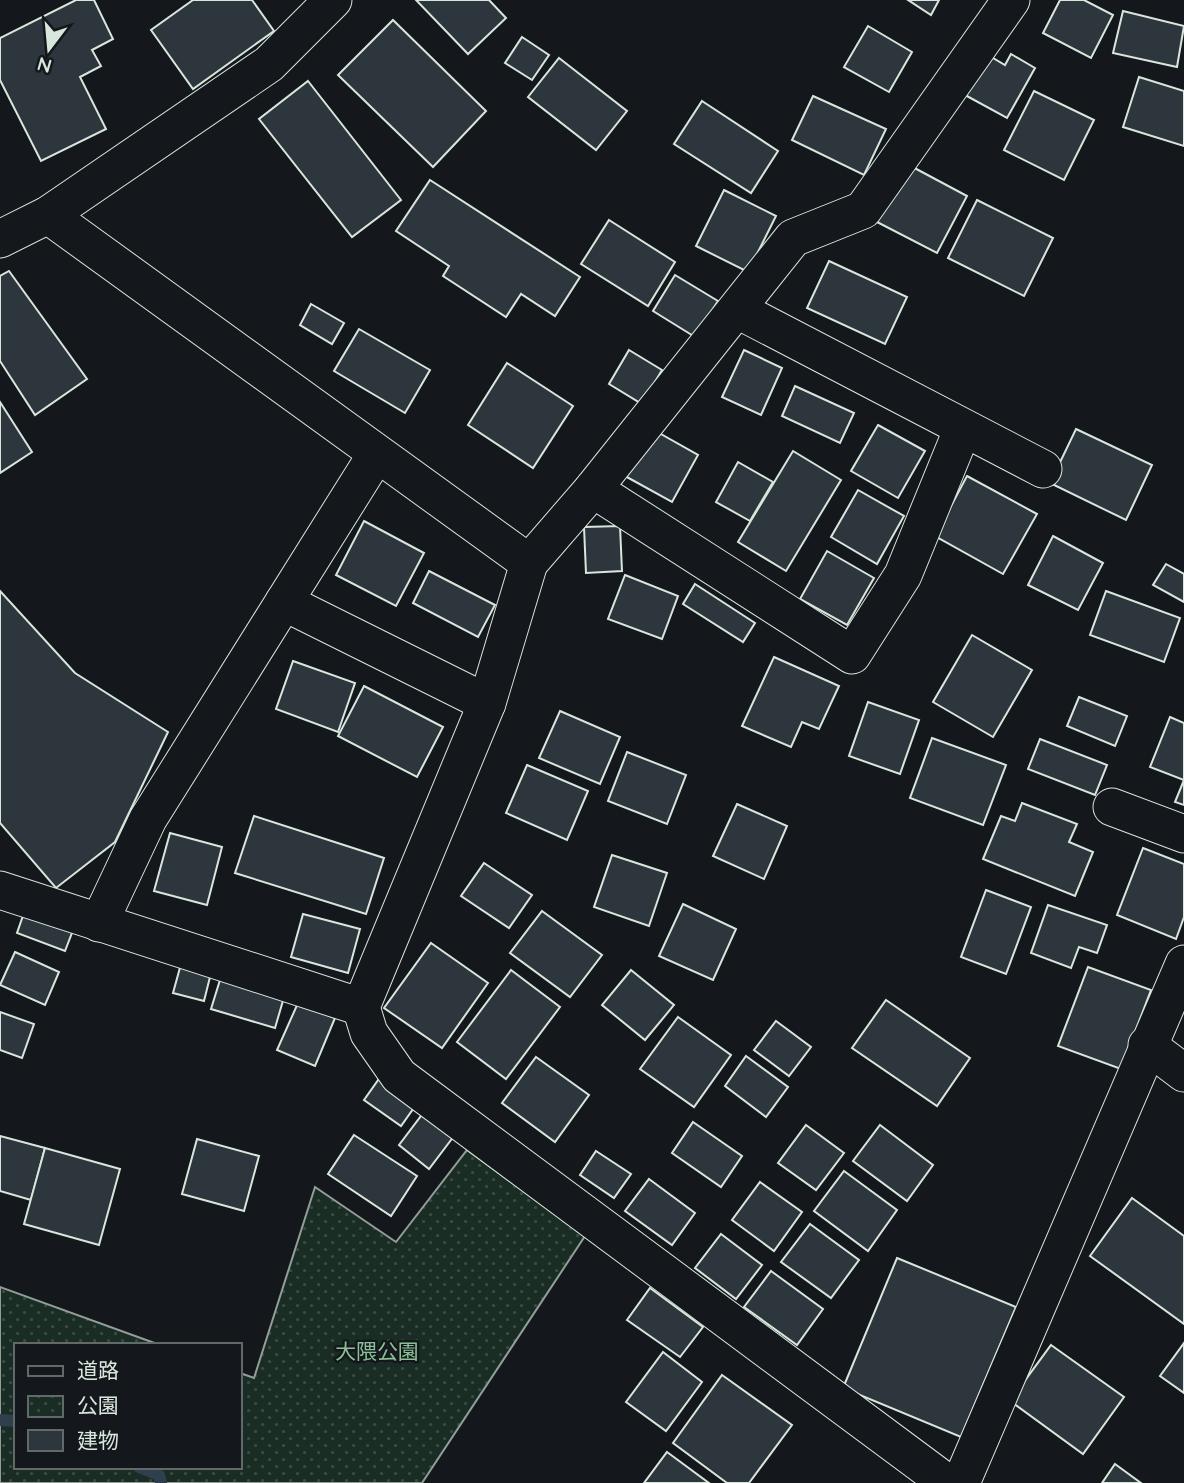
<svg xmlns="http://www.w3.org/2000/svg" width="1184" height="1483" viewBox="0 0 1184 1483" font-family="Quicksand,'Noto Sans JP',sans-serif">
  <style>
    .park { fill: url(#park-dots); stroke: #939e99; stroke-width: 2 }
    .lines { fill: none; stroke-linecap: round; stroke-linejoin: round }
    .stream { stroke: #2f3f4d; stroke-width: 12 }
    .building { fill: #2c363c; stroke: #d8e6dc; stroke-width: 2 }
    .street-casing { stroke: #d8e6dc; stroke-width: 39 }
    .street { stroke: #14181c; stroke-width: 37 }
    .labels { text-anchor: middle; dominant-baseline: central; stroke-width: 5; stroke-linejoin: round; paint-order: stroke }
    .park-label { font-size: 21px; fill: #8ac095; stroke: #14181c }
  </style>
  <defs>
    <pattern id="park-dots" width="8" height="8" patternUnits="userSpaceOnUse" patternTransform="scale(1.75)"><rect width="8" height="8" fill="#1a2d24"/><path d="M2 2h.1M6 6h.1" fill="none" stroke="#3b4b43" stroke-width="1.8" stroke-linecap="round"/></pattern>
  </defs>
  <rect width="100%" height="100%" fill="#14181c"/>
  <!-- park -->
  <path class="park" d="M467 1150 585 1236 422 1483H0V1287L160 1345H16V1467H240V1373L254 1378 315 1187 396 1242Z"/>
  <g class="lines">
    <!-- stream -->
    <g class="stream">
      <path d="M0 1420 16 1421"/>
      <path d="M139 1467 159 1475 161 1483"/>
    </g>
  </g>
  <!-- building -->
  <g class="building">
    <path d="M76 0H94L113 39 92 50 101 66 80 77 106 129 41 161 0 80V38Z"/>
    <path d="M193 0H252L274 31 193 89 151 30Z"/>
    <path d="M416 0H489L506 18 468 54Z"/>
    <path d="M908 0H939L931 15Z"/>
    <path d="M1060 0H1084L1113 15 1091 58 1043 33Z"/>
    <path d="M1123 11 1184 26 1177 67 1113 53Z"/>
    <path d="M393 20 486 111 433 167 338 75Z"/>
    <path d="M868 26 912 52 889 92 844 67Z"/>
    <path d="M522 37 549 55 532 80 505 63Z"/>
    <path d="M1011 54 1035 68 1007 118 965 95 988 55 1005 65Z"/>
    <path d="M559 58 627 111 596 150 528 97Z"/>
    <path d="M1139 77 1184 91V146L1123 127Z"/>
    <path d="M308 81 401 200 352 237 259 119Z"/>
    <path d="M1034 91 1094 120 1064 180 1004 150Z"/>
    <path d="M813 96 886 129 864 175 792 140Z"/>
    <path d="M702 101 778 151 751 193 674 144Z"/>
    <path d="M907 164 967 196 937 253 877 222Z"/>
    <path d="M430 180 580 277 555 316 521 294 506 317 443 276 449 266 396 231Z"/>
    <path d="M724 190 776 216 748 272 696 246Z"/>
    <path d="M977 200 1053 238 1024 296 948 258Z"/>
    <path d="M609 220 675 262 648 306 581 264Z"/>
    <path d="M829 261 907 297 885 344 807 308Z"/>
    <path d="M9 271 87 379 35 415 0 361V276Z"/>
    <path d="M675 275 718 301 695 337 653 311Z"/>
    <path d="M311 304 344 323 332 344 300 325Z"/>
    <path d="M359 329 430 370 405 413 334 371Z"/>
    <path d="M629 350 662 370 642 404 609 384Z"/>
    <path d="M744 350 782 368 761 415 722 397Z"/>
    <path d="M507 363 573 406 533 468 468 425Z"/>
    <path d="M795 386 854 413 840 443 782 416Z"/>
    <path d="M0 402 32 452 0 473Z"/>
    <path d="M878 425 925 451 898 498 851 471Z"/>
    <path d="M652 429 698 455 672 502 625 476Z"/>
    <path d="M1076 429 1152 465 1126 520 1050 483Z"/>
    <path d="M793 451 841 480 786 571 738 542Z"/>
    <path d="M738 462 773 482 750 521 716 502Z"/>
    <path d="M967 476 1037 514 1003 574 935 536Z"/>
    <path d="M858 490 904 516 877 564 831 537Z"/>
    <path d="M364 521 424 553 396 606 336 575Z"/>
    <path d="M620 526 622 571 586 573 584 527Z"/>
    <path d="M1053 536 1103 563 1078 610 1028 585Z"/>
    <path d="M827 551 874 578 847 625 800 599Z"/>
    <path d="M1166 564 1184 574V602L1153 585Z"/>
    <path d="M429 571 495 605 478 637 413 603Z"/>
    <path d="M625 575 678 596 662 639 608 619Z"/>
    <path d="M695 584 755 623 743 642 683 604Z"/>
    <path d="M0 591 75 673 168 732 115 842 56 888 0 823Z"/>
    <path d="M1106 591 1180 618 1164 662 1090 635Z"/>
    <path d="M972 635 1032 670 993 737 933 702Z"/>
    <path d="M774 657 839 686 819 729 802 722 791 747 742 726Z"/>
    <path d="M293 661 355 683 338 732 276 709Z"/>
    <path d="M364 686 443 727 417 777 338 736Z"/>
    <path d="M1079 697 1127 716 1115 746 1067 726Z"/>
    <path d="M868 702 919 720 900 774 849 756Z"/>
    <path d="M560 711 620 737 600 784 539 758Z"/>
    <path d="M1170 717 1184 723V805L1175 802 1184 780 1150 767Z"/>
    <path d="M932 738 1006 765 983 825 910 798Z"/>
    <path d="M1040 739 1107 765 1095 795 1028 769Z"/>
    <path d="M627 752 686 775 667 824 608 801Z"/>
    <path d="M527 765 588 791 567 840 506 813Z"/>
    <path d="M1022 803 1077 824 1069 842 1093 852 1075 896 983 859 1001 816 1015 821Z"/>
    <path d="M737 804 787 826 764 879 713 856Z"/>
    <path d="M254 816 384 858 366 914 235 873Z"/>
    <path d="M170 833 222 847 207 905 154 891Z"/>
    <path d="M1143 848 1184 864V917L1176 939 1117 915Z"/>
    <path d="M612 855 667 873 649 926 594 907Z"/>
    <path d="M484 863 532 895 509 928 461 896Z"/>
    <path d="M986 890 1031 907 1006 974 961 957Z"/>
    <path d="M683 904 736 929 713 980 659 956Z"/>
    <path d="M1048 905 1107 925 1097 953 1079 947 1071 968 1031 953Z"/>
    <path d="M26 907 75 925 65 951 17 933Z"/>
    <path d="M542 911 602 955 570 997 510 953Z"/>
    <path d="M303 914 360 929 348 973 291 957Z"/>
    <path d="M431 943 488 983 442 1048 384 1008Z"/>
    <path d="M15 952 59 972 45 1005 0 985Z"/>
    <path d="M184 953 214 961 204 1001 173 993Z"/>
    <path d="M224 967 287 987 275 1028 211 1009Z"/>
    <path d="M1088 967 1151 990 1121 1069 1058 1046Z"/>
    <path d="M511 970 560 1007 506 1079 457 1042Z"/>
    <path d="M631 970 674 1005 645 1040 602 1005Z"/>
    <path d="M886 1000 970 1058 937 1106 852 1048Z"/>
    <path d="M298 1003 335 1018 315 1066 277 1050Z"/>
    <path d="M0 1012 34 1024 22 1058 0 1050Z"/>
    <path d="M678 1017 731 1055 694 1107 640 1069Z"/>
    <path d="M776 1021 811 1047 789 1076 754 1050Z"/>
    <path d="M746 1056 788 1087 766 1117 725 1086Z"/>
    <path d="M536 1057 589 1095 555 1142 502 1103Z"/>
    <path d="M381 1076 418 1102 401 1126 364 1100Z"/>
    <path d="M424 1112 454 1136 429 1169 399 1145Z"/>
    <path d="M693 1122 742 1156 721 1187 672 1153Z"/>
    <path d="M806 1125 844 1153 816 1190 778 1163Z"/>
    <path d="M880 1125 933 1165 907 1201 853 1161Z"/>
    <path d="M354 1135 417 1176 391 1216 328 1174Z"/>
    <path d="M0 1136 45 1148 31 1200 0 1191Z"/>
    <path d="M197 1139 259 1156 244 1211 182 1194Z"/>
    <path d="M45 1148 120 1169 99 1245 24 1224Z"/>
    <path d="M596 1151 631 1174 614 1198 580 1175Z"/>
    <path d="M844 1171 897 1210 868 1251 814 1211Z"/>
    <path d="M649 1179 695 1213 672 1245 625 1211Z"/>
    <path d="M760 1182 802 1212 774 1251 732 1220Z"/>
    <path d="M1132 1198 1184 1236V1324L1090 1256Z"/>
    <path d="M810 1224 859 1260 831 1298 781 1262Z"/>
    <path d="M721 1234 762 1265 736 1299 695 1268Z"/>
    <path d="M897 1258 1016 1307 961 1437 843 1388Z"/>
    <path d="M771 1271 823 1309 797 1345 744 1307Z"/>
    <path d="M650 1288 703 1327 680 1357 627 1320Z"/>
    <path d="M1184 1343V1393L1160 1376Z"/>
    <path d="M1051 1345 1124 1397 1083 1454 1010 1401Z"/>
    <path d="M663 1352 702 1382 666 1431 626 1402Z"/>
    <path d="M722 1375 792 1425 749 1483H727L673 1443Z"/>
    <path d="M667 1452 709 1483H644Z"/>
    <path d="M1115 1464 1141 1483H1102Z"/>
  </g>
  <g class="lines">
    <!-- street casing -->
    <g class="street-casing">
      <g id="street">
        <path d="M48 215 529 563 487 703 361 1007 369 1033 399 1076 947 1483"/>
        <path d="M0 239 48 215 269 64 333 0"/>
        <path d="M738 310 1043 469"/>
        <path d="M593 489 852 655 903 575 963 428"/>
        <path d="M529 563 593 489 793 238 863 210 1011 0"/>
        <path d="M284 602 487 703"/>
        <path d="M1112 807 1184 834"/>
        <path d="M0 890 361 1007"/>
        <path d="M99 923 148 819 376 455"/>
        <path d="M1147 1045 1184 1073"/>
        <path d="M961 1483 1184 964"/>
      </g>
    </g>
    <!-- street -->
    <use href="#street" class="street"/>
  </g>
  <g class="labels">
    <!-- park labels -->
    <g class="park-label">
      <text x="377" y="1351">大隈公園</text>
    </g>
  </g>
  <!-- legend -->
  <rect x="14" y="1343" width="228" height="126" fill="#14181c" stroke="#626a69" stroke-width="2"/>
  <rect x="28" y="1366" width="35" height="10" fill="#14181c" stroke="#626a69" stroke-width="2"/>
  <text x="77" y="1378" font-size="21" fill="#d8e6dc">道路</text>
  <rect x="28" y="1396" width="35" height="21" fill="url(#park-dots)" stroke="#626a69" stroke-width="2"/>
  <text x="77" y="1413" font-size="21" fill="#d8e6dc">公園</text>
  <rect x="28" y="1430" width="35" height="21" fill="#2c363c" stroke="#626a69" stroke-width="2"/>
  <text x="77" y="1448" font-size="21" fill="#d8e6dc">建物</text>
  <!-- north arrow -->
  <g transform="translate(49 49) rotate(196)" stroke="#14181c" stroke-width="5" paint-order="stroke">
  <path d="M0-5L12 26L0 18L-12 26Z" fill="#d8e6dc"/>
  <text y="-10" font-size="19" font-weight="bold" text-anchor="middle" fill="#d8e6dc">N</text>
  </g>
</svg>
